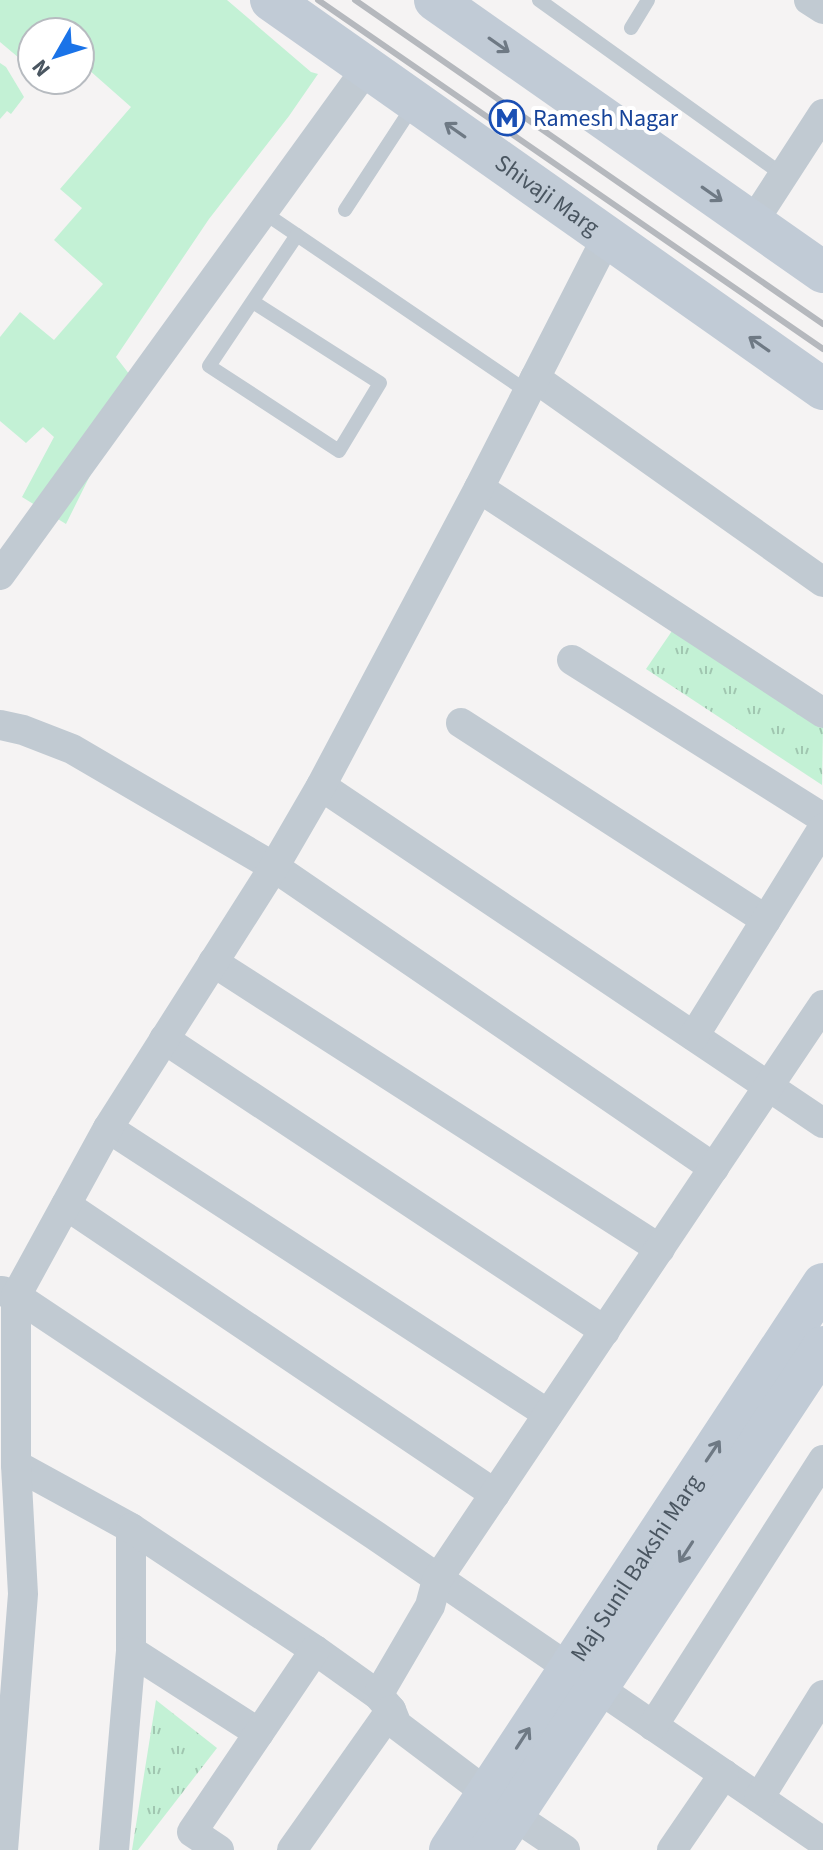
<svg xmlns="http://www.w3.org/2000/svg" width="823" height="1850" viewBox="0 0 823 1850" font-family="'Source Sans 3',sans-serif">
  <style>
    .grass { fill: #c3f1d5 }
    .park { fill: url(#park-tufts) }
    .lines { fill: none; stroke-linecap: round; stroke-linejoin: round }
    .lane { stroke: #c1cad2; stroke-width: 14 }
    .street { stroke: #c1cad2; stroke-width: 30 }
    .secondary { stroke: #c1cbd6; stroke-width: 42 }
    .rail { stroke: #b5b8bd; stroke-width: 6 }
    .oneway { stroke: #6e7984 }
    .labels { text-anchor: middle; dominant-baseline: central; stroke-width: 8; stroke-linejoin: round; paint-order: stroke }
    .transit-label { font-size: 24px; fill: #164399; stroke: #fff; text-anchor: start }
    .street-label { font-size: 24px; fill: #4a5661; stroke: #fff }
  </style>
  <defs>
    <pattern id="park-tufts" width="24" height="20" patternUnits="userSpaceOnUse" patternTransform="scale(2)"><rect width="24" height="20" fill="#c3f1d5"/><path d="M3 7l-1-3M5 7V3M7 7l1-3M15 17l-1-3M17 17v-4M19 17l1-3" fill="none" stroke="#a0c6b0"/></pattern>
  </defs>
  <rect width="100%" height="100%" fill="#f5f3f3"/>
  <!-- grass -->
  <g class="grass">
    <path d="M0 0H227L311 72 318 74 289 116 209 219 116 357 136 383 66 524 22 497 54 437 43 427 26 443 0 421V337L20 312 54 340 103 284 54 240 82 208 60 189 131 107 80 62V32H32V53L25 63 0 42Z"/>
    <path d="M0 63 6 67 24 97 11 114 7 111 0 119Z"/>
  </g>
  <!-- park -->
  <g class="park">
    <path d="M674 628 823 727 822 785 646 669Z"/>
    <path d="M156 1700 217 1748 138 1850H132Z"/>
  </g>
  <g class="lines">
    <!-- lane -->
    <g class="lane">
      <path d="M539 0 783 175"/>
      <path d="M631 28 648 0"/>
      <path d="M345 210 413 106"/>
      <path d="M263 212 528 392"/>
      <path d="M253 302 380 383 339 451 209 366 297 235"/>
    </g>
    <!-- street -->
    <g class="street">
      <path d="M809 0 823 9"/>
      <path d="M753 222 823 114"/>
      <path d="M535 378 823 582"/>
      <path d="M479 488 823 713"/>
      <path d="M0 575 367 68"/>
      <path d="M572 660 823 818"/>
      <path d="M461 723 766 920"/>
      <path d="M0 725 23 730 72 749 274 867 714 1168"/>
      <path d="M321 786 823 1123"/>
      <path d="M213 962 660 1249"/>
      <path d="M694 1036 823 828"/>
      <path d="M164 1039 605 1331"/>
      <path d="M108 1128 548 1414"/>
      <path d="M66 1205 495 1494"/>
      <path d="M2 1291 16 1296 376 1536 823 1842"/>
      <path d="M16 1465 131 1528V1651"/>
      <path d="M131 1528 315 1650 378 1695 391 1710 397 1725 487 1793"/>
      <path d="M378 1695 430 1606 437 1580 823 1005"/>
      <path d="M653 1726 823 1460"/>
      <path d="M759 1798 823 1695"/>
      <path d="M513 1815 565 1850"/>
      <path d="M3 1850 23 1594 16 1465V1296L108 1128 274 867 321 786 479 488 607 237"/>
      <path d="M114 1850 131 1651 259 1733"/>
      <path d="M219 1850 192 1832 315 1650"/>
      <path d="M292 1850 391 1710"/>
      <path d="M672 1850 724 1774"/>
    </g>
    <!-- secondary -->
    <g class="secondary">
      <path id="s1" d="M271 0 823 389"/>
      <path d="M435 0 823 272"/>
      <path id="s2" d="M450 1850 823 1284"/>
      <path d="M490 1850 823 1347"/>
    </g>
    <!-- rail -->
    <g class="rail">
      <path d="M318 0 823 349"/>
      <path d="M355 0 823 324"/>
    </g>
  </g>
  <!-- one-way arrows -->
  <defs><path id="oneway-shaft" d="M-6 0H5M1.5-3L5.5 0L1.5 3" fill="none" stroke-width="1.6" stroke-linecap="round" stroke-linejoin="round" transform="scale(2)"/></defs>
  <g class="oneway">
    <use href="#oneway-shaft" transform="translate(499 45) rotate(35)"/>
    <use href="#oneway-shaft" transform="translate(455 130) rotate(-145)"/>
    <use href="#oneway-shaft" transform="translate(712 194) rotate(35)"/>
    <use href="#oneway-shaft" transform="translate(759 344) rotate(-145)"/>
    <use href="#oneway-shaft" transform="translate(713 1451) rotate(-56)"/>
    <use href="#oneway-shaft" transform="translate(686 1552) rotate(123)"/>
    <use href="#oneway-shaft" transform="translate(523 1738) rotate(-57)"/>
  </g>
  <!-- icons -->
  <defs>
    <g id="metro-ring" transform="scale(1.8)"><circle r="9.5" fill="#fff" stroke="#1a4fb4" stroke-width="1.5"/><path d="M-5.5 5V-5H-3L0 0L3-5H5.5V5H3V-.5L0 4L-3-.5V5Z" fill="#1a4fb4"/></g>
  </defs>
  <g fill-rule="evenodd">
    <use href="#metro-ring" x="507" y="118"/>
  </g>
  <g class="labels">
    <!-- transit labels -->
    <g class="transit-label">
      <text x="533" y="118">Ramesh Nagar</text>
    </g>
    <!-- street labels -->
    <g class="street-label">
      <text stroke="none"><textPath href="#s1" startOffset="338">Shivaji Marg</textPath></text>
      <text stroke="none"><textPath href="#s2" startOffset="338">Maj Sunil Bakshi Marg</textPath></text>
    </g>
  </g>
  <!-- north arrow -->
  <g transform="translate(56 56) rotate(231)"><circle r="38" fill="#ffffff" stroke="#b7bbc0" stroke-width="2"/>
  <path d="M0-6L14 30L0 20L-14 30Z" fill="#1a73e8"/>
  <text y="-12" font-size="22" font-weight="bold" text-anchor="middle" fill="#4a5661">N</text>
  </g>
</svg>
